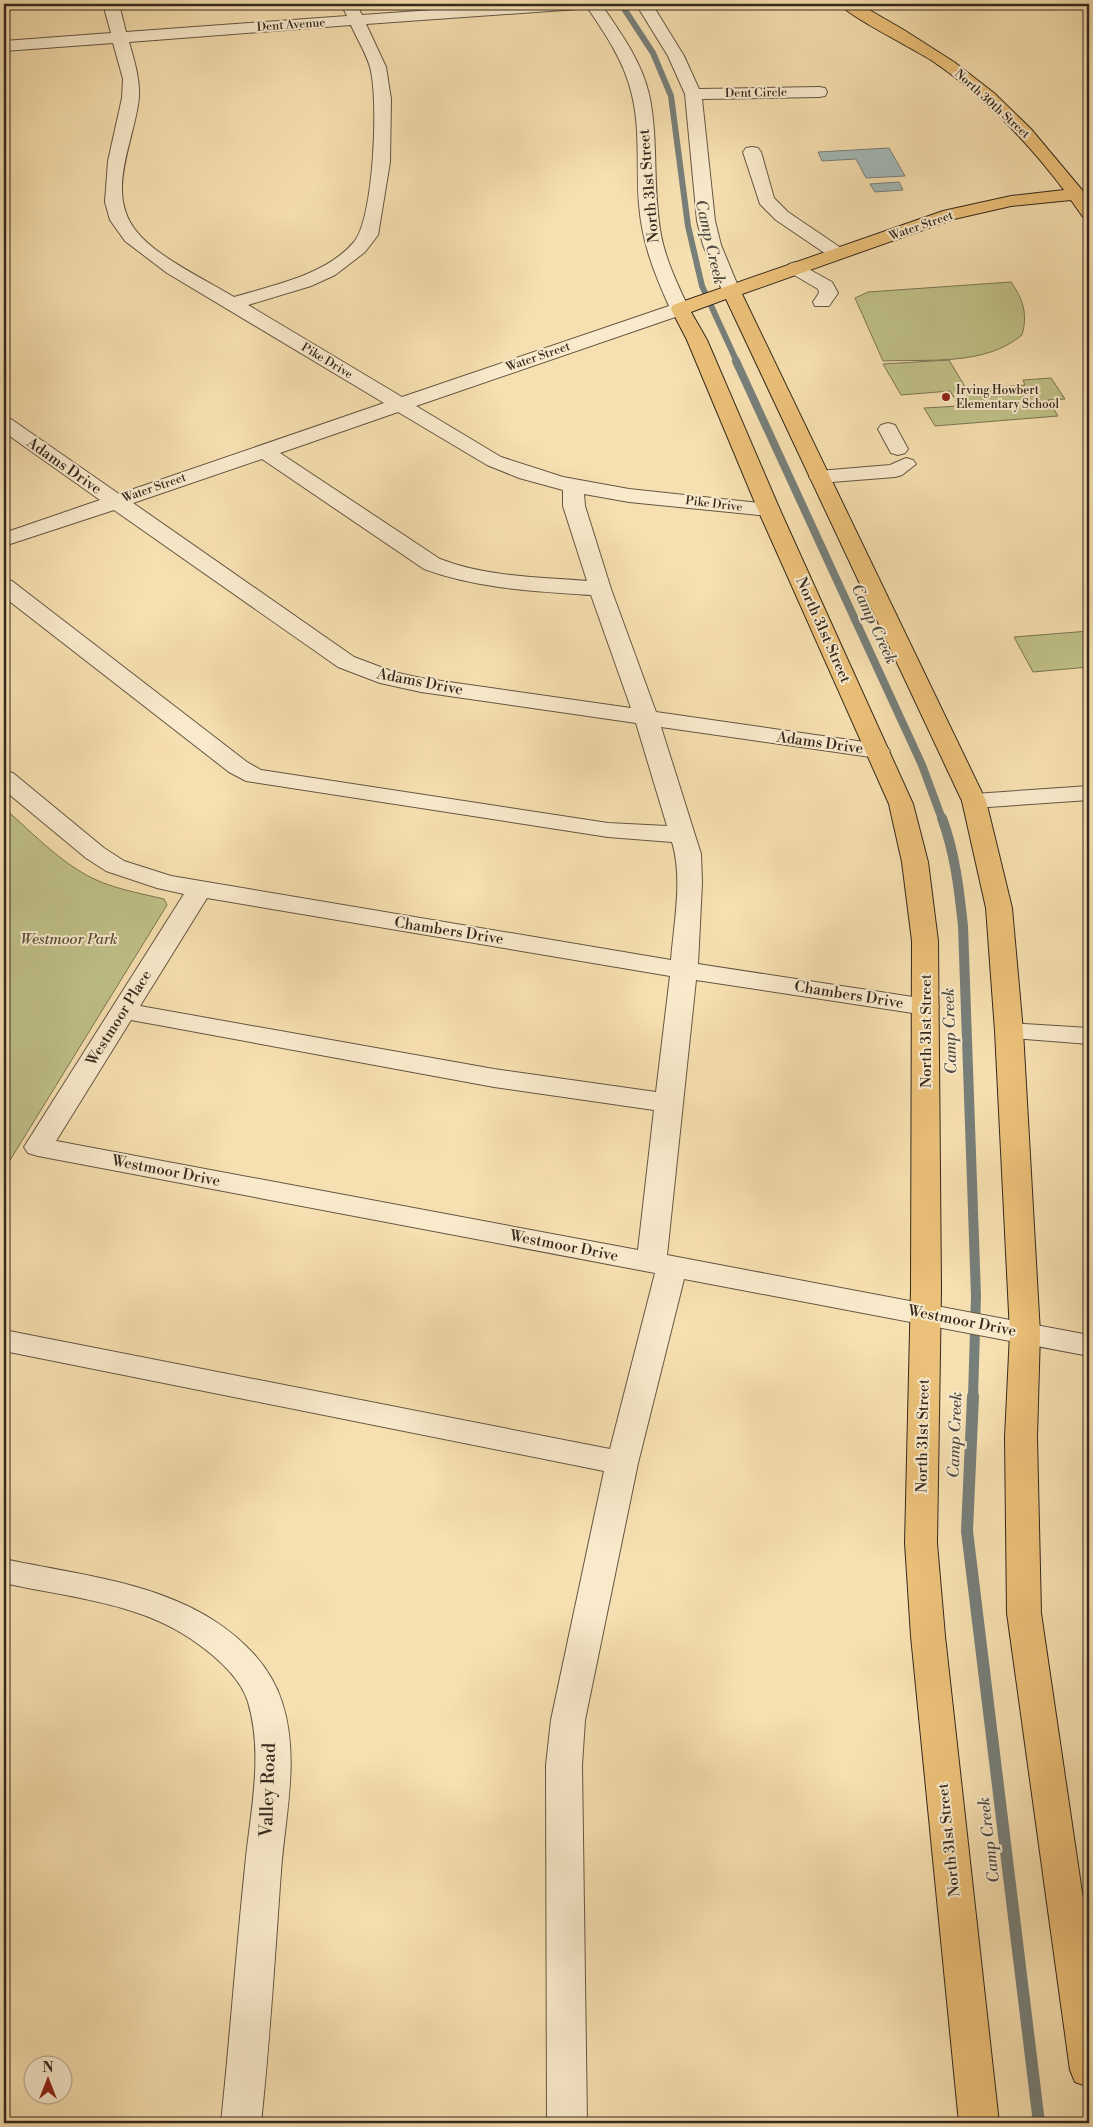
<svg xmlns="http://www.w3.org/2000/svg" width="1093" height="2127" viewBox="0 0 1093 2127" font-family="'Libre Bodoni',serif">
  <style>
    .green { fill: #c0c189; stroke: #7a7554 }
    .water { fill: #a3b9b7; stroke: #777f7a }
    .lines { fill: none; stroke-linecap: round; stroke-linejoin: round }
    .stream-far3 { stroke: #777f7a; stroke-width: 6 }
    .stream-far2 { stroke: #777f7a; stroke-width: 8 }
    .stream-far1 { stroke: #777f7a; stroke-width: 10 }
    .stream { stroke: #777f7a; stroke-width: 12 }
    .minor-casing { stroke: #655642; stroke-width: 2 }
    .major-casing { stroke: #35291e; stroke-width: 2 }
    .minor { fill: #f9eacc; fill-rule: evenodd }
    .major { fill: #ebc078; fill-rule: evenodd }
    .poi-dot { fill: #8f2418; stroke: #f9eacc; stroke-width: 2 }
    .labels { text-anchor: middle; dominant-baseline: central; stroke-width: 4; stroke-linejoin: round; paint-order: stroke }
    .far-street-label { font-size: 12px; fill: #35291e; stroke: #f9eacc }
    .far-poi-label { font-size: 12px; fill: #35291e; stroke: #f9eacc; text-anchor: start }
    .street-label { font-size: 15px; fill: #35291e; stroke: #f9eacc }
    .park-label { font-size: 15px; font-style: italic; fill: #584f39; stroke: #f9eacc }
    .water-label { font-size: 16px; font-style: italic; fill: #504d44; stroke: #f9eacc }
    .near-street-label { font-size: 18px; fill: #35291e; stroke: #f9eacc }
  </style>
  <rect width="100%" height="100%" fill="#f6dfb0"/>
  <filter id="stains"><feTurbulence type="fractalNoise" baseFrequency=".004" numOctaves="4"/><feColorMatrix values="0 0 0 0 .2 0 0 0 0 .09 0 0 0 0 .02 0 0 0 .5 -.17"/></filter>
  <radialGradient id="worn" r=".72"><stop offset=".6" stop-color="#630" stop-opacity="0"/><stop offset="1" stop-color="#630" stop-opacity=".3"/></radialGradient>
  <!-- green -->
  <g class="green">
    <path d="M1011 282C1023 299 1028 314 1022 335 985 366 929 359 883 361L855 298 868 292Z"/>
    <path d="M949 360 967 390 1025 385 1023 380 1051 378 1065 399 1048 400 1058 416 935 426 924 408 959 406 950 391 901 395 883 364Z"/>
    <path d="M1089 631V667L1033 672 1014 637Z"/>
    <path d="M4 808C34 834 64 867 101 882 121 890 143 894 164 899L167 905 4 1170Z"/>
  </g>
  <!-- water -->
  <g class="water">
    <path d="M889 148 905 176 866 178 856 159 822 161 818 152Z"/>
    <path d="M899 182 903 190 875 192 870 184Z"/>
  </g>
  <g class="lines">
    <!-- stream-far3 -->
    <path class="stream-far3" d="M621 4 653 53 671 96 688 226 702 286 737 362"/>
    <!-- stream-far2 -->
    <path class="stream-far2" d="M736 361 922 765 942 819"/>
    <!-- stream-far1 -->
    <path class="stream-far1" d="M942 818C955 853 959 889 963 926L976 1296 973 1397"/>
    <!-- stream -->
    <path class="stream" d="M973 1396 967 1531 1039 2123"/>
    <!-- minor casing -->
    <g class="minor-casing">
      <g id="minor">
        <path d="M103 4H119L126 32 347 16 342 6 344 4H356L362 15 518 4H601C620 32 641 60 649 94 659 140 652 188 661 235 666 261 678 285 689 309L687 313 416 406 501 457 563 477 629 489 777 505 780 510 777 515 769 516 629 502 584 494 585 506 611 589 656 712 878 744 886 746 890 751 886 756 878 758 661 727 701 854 702 883 698 964 926 999 935 1001 939 1007 935 1013 926 1015 696 980 667 1255 1089 1335V1356L684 1279 638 1463 585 1720 582 1765 587 2123H547L546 1765 551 1720 604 1471 4 1351V1330L610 1449 655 1273 38 1156 28 1153 24 1147 184 894 157 888 106 871 86 858 4 790V771L13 773 104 848 124 861 171 876 671 960C674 922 683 878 672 842L608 837 246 781 229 772 4 597V579L12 581 247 762 261 770 608 823 667 826 636 723 421 692 380 683 338 667 114 510 4 546V533L100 500 4 432V417L11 419 119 494 384 403 167 273 125 241 110 220 105 202 108 161 122 98 123 79 113 43 4 51V41L111 33ZM585 4C604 32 623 59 631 91 641 128 636 167 639 205 642 242 654 273 669 306L402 397 248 305 311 286 335 275 365 252 378 235 390 162 391 99 386 67 366 24 578 9ZM351 25C357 39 366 53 370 67 379 98 374 219 354 242 326 275 274 285 234 297 206 280 157 257 137 232 104 193 135 141 139 97 140 78 134 60 129 42ZM398 412 487 465 519 478 563 490V506L587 581C537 577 487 577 440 559L280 453ZM262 459 424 569C479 589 534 591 591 595L631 708 421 678 394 672 354 657 133 503ZM207 898 670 976 656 1092 494 1069 140 1006ZM131 1020 494 1087 654 1110 638 1250 56 1141Z"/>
        <path d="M636 4H652L684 56 699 89 819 87 825 88 827 92 825 96 819 97 702 99 715 221 721 245 740 291 738 295H724L703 245 697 221 685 94 668 56Z"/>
        <path d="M752 147 758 148 761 152 774 198 788 212 844 250 847 254 844 258H832L776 220 760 204 743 152 746 148Z"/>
        <path d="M796 262 832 282 838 293 829 306H815L813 302 819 293 818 289 789 272 787 268 789 264Z"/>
        <path d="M888 423 895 425 908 449 905 453 898 455 891 453 878 429 881 425Z"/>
        <path d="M906 458 913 460 916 464 902 475 895 477 819 483 812 481 809 477 812 473 819 471 890 465Z"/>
        <path d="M1089 786V800L974 808 965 806 962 801 965 796 974 794Z"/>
        <path d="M1009 1023 1089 1028V1044L999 1037 995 1031 999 1025Z"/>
        <path d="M4 1559C73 1574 152 1581 213 1620 243 1639 271 1667 282 1702 300 1757 285 1816 281 1871 275 1955 270 2040 261 2123H221C230 2038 236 1952 245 1867 250 1813 264 1756 248 1702 240 1676 213 1654 191 1639 137 1602 66 1597 4 1583Z"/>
      </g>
    </g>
    <!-- major casing -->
    <g class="major-casing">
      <path id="major" d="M840 4H859L904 30 954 62 994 93 1031 129 1082 190 1089 201V218L1083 217 1071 200 1011 206 954 219 742 294 986 801 1012 908 1023 1031 1040 1333 1037 1437 1041 1613 1089 1940V2087L1075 2082 1070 2070 1007 1613 1005 1437 1010 1333 995 1031 986 908 962 801 726 299 691 312 707 340 780 510 913 804 928 862 938 941 941 1289 937 1543 945 1636 999 2123H959L911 1636 905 1543 911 1289 912 941 902 862 889 804 758 510 687 340 671 309 673 305 943 211 1011 196 1064 190C1026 140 983 95 931 60 914 49 848 16 840 4Z"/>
    </g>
    <!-- minor -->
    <use href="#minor" class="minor"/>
    <!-- major -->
    <use href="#major" class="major"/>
  </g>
  <!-- markers -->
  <circle class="poi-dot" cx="946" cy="397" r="5"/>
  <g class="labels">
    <!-- far-street labels -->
    <g class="far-street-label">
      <text transform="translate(291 25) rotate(-4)">Dent Avenue</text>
      <text transform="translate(756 93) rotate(-1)">Dent Circle</text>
      <text transform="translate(992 104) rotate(42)">North 30th Street</text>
      <text transform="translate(921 226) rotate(-19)">Water Street</text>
      <text transform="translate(538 357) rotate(-19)">Water Street</text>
      <text transform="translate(327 361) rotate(31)">Pike Drive</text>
      <text transform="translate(154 488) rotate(-19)">Water Street</text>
      <text transform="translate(714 504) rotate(7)">Pike Drive</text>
    </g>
    <!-- far-poi labels -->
    <g class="far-poi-label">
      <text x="956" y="390">Irving Howbert<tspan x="956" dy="14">Elementary School</tspan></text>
    </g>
    <!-- street labels -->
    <g class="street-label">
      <text transform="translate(649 186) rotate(-95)">North 31st Street</text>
      <text transform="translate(64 466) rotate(35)">Adams Drive</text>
      <text transform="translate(823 630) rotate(66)">North 31st Street</text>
      <text transform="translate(420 682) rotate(11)">Adams Drive</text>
      <text transform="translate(820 743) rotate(8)">Adams Drive</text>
      <text transform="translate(449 931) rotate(9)">Chambers Drive</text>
      <text transform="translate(849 995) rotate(9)">Chambers Drive</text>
      <text transform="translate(119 1018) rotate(-58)">Westmoor Place</text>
      <text transform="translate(926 1031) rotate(-90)">North 31st Street</text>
      <text transform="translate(166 1171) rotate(11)">Westmoor Drive</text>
      <text transform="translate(564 1246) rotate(11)">Westmoor Drive</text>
      <text transform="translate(962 1321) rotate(11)">Westmoor Drive</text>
      <text transform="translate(923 1436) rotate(-89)">North 31st Street</text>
      <text transform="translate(949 1840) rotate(-96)">North 31st Street</text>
    </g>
    <!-- park labels -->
    <g class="park-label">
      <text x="69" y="939">Westmoor Park</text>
    </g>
    <!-- water labels -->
    <g class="water-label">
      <text transform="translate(710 242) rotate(77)">Camp Creek</text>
      <text transform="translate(874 624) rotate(65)">Camp Creek</text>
      <text transform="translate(950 1031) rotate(-92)">Camp Creek</text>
      <text transform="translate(955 1435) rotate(-88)">Camp Creek</text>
      <text transform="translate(989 1840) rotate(-97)">Camp Creek</text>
    </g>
    <!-- near-street labels -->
    <g class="near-street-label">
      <text transform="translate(268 1790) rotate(-88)">Valley Road</text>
    </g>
  </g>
  <!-- margin -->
  <rect width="1093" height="2127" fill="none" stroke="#f6dfb0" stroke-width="20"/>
  <rect x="5" y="5" width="1083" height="2117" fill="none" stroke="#35291e" stroke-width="2.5"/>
  <rect x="10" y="10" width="1073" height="2107" fill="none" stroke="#35291e"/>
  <!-- north arrow -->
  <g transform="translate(48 2080)"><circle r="24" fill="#f9eacc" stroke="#ab9d86"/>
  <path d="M0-4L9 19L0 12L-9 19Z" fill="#8f2418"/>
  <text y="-8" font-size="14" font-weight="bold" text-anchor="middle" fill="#35291e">N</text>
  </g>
  <rect width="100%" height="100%" filter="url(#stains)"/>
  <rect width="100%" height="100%" fill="url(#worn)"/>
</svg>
